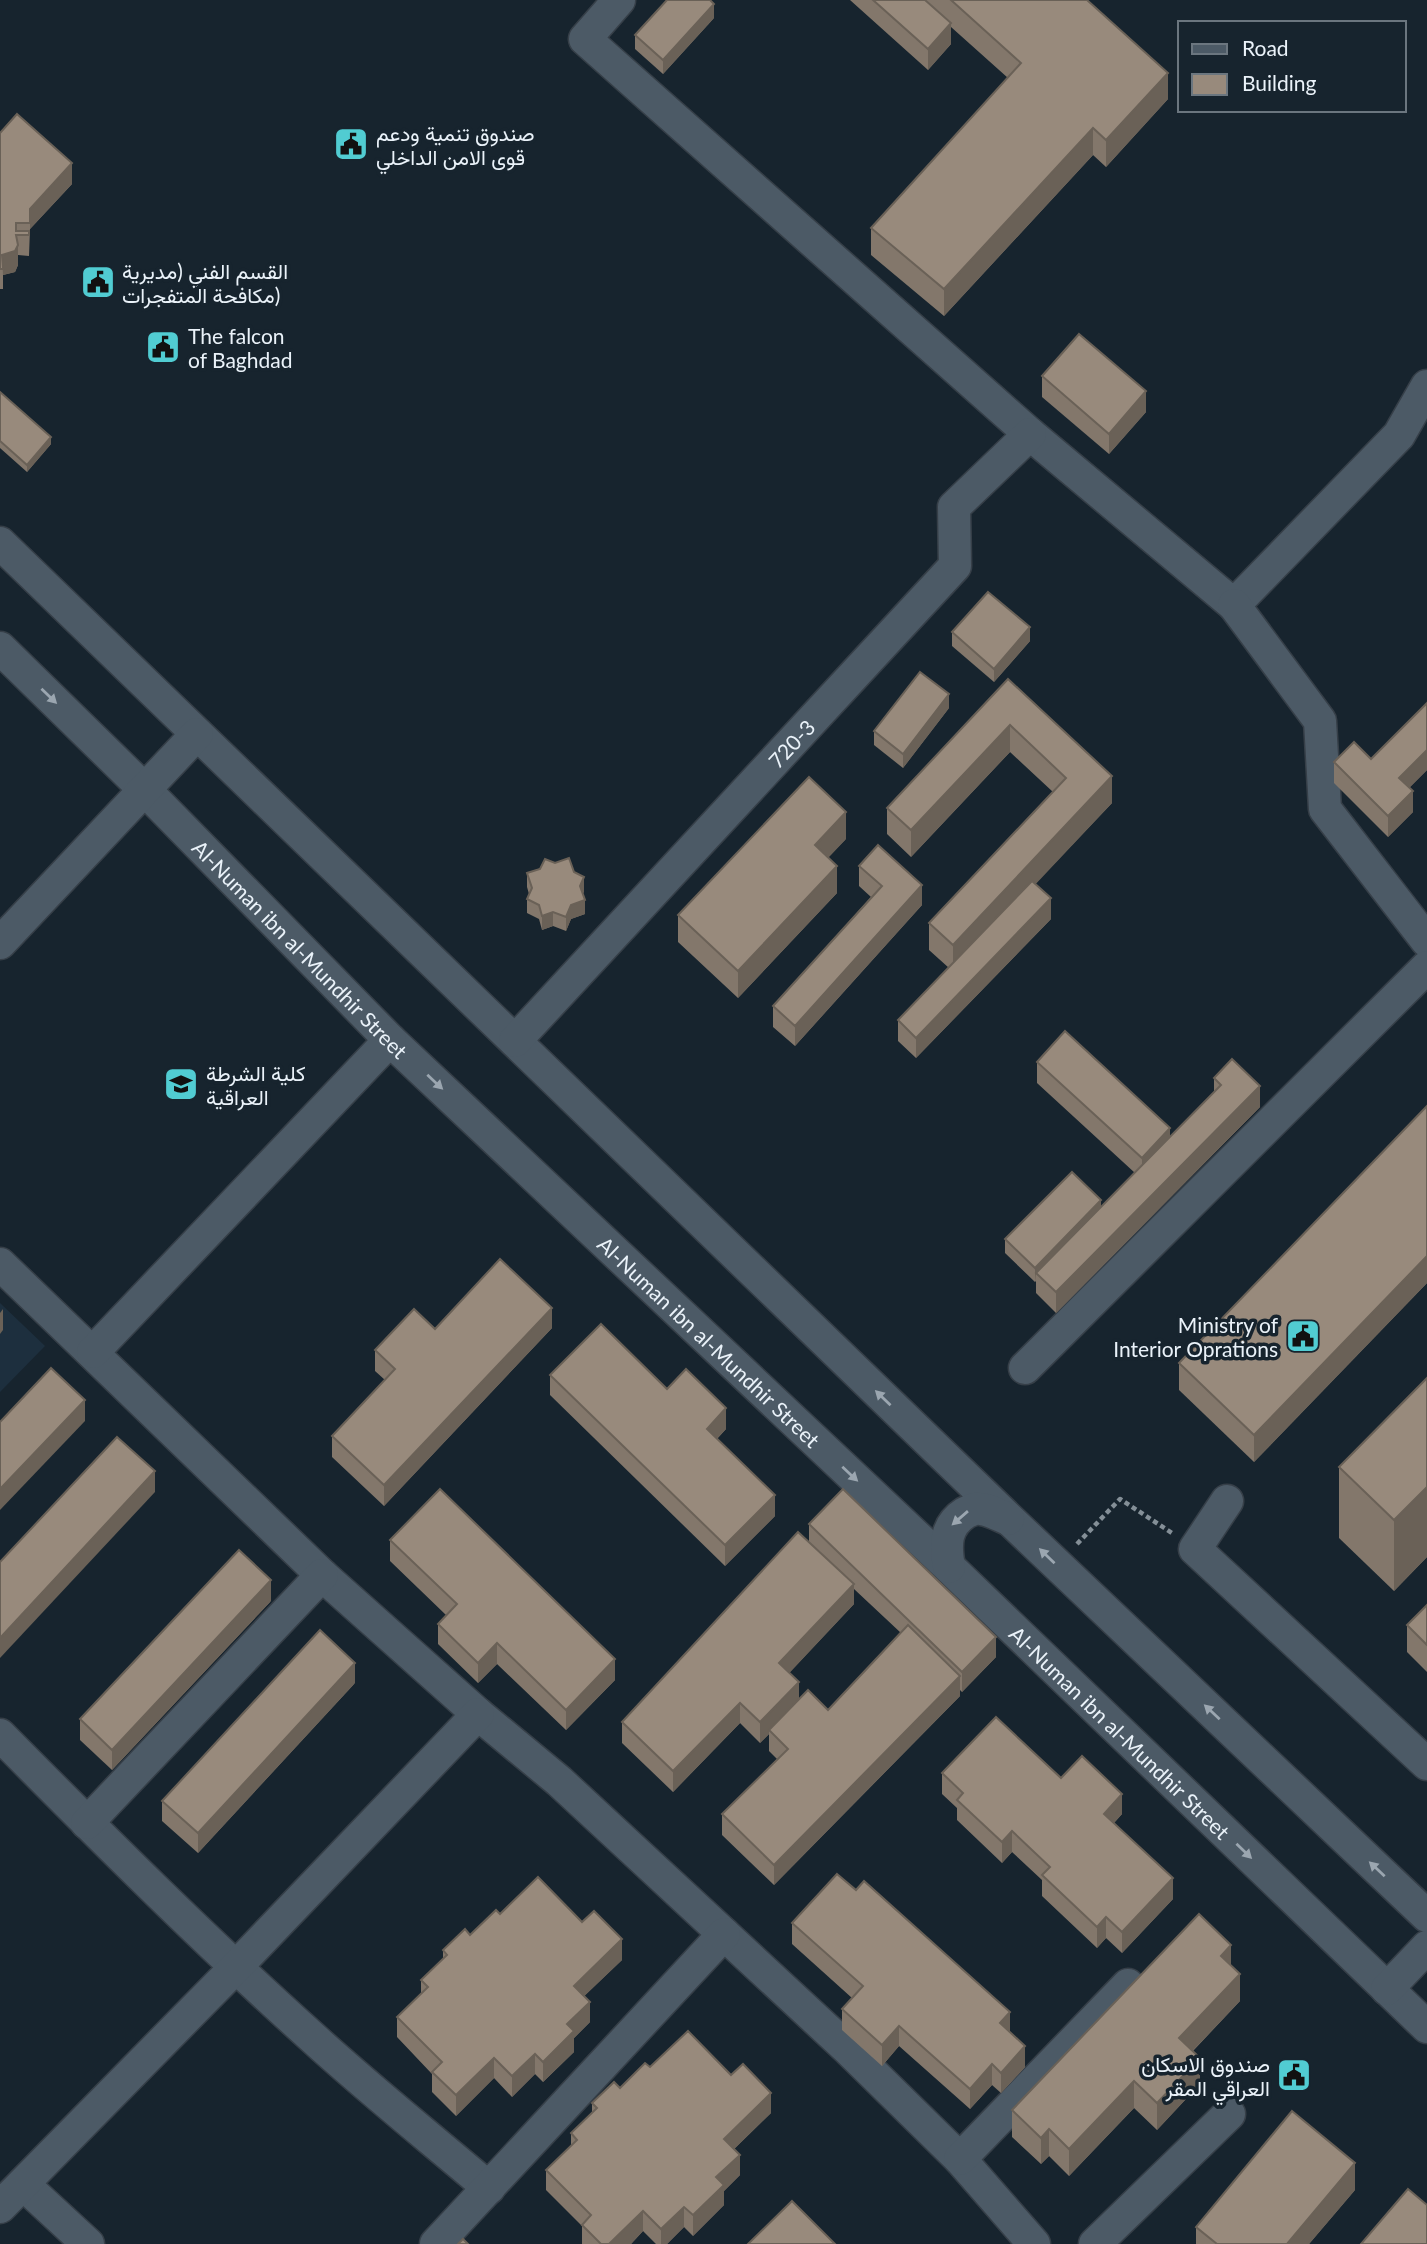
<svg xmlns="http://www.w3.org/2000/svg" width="1427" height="2244" viewBox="0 0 1427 2244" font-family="Lato,Vazirmatn,sans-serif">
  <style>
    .built { fill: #1d2f3e }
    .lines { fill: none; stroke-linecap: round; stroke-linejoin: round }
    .minor-casing { stroke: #363f48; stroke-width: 35 }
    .path { stroke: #848f97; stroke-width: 4.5; stroke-dasharray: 5 3.5; stroke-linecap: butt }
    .minor { stroke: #4c5a66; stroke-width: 32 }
    .wall { fill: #83776b; fill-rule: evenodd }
    .shaded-wall { fill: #6a6157 }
    .building { fill: #988a7c; stroke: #6a6157; stroke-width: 2 }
    .oneway { fill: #9ba6b0 }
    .labels { text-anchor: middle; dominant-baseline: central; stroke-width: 7; stroke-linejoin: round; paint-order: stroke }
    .poi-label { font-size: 21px; fill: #eaf2f9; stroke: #17242e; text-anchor: start }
    .street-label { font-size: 21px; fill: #eaf2f9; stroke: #17242e }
  </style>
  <rect width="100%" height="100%" fill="#17242e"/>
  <!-- built -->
  <path class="built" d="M0 1303 45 1346 0 1392Z"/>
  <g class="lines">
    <!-- minor casing -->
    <g class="minor-casing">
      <g id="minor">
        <path d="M619 0 585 39 1030 434 1234 605 1399 435 1427 386"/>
        <path d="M0 543 1009 1519 1427 1916"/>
        <path d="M1234 605 1320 721 1325 809 1427 941"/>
        <path id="s1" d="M0 648 145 790 390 1040 949 1567 1427 2027"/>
        <path d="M0 943 197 734"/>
        <path id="s2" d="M515 1041 955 566 954 507 1030 434"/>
        <path d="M0 1264 322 1575 478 1714 559 1781 849 2050 960 2159 1034 2244"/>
        <path d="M93 1352 390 1040"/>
        <path d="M1025 1368 1427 967"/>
        <path d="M1227 1501 1195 1549 1427 1764"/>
        <path d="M949 1567C945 1545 945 1526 965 1513 971 1510 975 1508 981 1509 990 1510 999 1515 1008 1519"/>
        <path d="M0 1735C102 1838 204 1940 312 2037 369 2089 430 2138 489 2188"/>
        <path d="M87 1823 322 1575"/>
        <path d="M1387 1989 1427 1947"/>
        <path d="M960 2159 1128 1985"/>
        <path d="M23 2184 88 2244"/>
        <path d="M0 2207 236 1967 478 1714"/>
        <path d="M436 2244 724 1934"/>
        <path d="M1095 2244 1229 2114"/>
      </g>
    </g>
    <!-- path -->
    <path class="path" d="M1077 1544 1120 1499 1172 1533"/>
    <!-- minor -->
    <use href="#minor" class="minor"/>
  </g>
  <!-- wall -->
  <g class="wall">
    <path d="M850 0H1087L1168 99 1106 167 1093 155 944 316 871 255V228L1008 78 951 27V44L928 70Z"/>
    <path d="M714 18 663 74 635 49V35Z"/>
    <path d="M0 133 72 184 30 229 29 256 18 255V265L15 272 3 275V289H0Z"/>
    <path d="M1042 376 1146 412 1109 454 1042 397Z"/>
    <path d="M0 392 51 444 27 472 0 448Z"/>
    <path d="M952 632 1030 641 994 682 952 646Z"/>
    <path d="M1008 679 1112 803 1035 884 1051 919 916 1058 898 1041V1020L949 968 929 950V923L1053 792 1010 752 911 857 887 834V808Z"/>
    <path d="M949 708 903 768 874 745V731Z"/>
    <path d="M1371 759 1427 770 1409 788 1413 812 1388 837 1334 783V762Z"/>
    <path d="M846 839 828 857 837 893 738 998 678 942V915Z"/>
    <path d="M555 863 574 872 584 891 583 894 585 914 571 919 566 931 553 926 542 930 539 919 527 913V899L529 894 527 887V873Z"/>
    <path d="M859 866 922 905 795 1046 773 1027V1006L871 897 859 886Z"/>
    <path d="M1037 1062 1170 1137 1214 1093V1078L1260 1107 1056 1313 1036 1293V1281L1035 1282 1005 1253V1239L1101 1207 1135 1173 1037 1083Z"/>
    <path d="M1427 1106V1283L1254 1462 1179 1390V1363Z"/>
    <path d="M552 1328 384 1506 332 1457V1436L385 1380 375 1371V1350L435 1329Z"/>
    <path d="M550 1375 667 1389 726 1429 717 1439 775 1516 725 1566 550 1395Z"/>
    <path d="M1427 1378V1557L1394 1591 1339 1538V1467Z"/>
    <path d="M809 1524 996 1657 962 1692 960 1690V1696L774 1885 722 1835V1814L777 1759 769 1751V1734L760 1743 740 1723 673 1792 622 1743V1722L809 1542ZM854 1589 901 1633 828 1710 799 1700 789 1673 854 1604Z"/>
    <path d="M390 1540 615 1680 566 1730 497 1664 478 1683 438 1644V1624L446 1615 390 1561Z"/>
    <path d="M271 1601 112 1770 80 1740V1719Z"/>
    <path d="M1427 1605V1672L1407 1652V1625Z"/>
    <path d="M355 1683 198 1853 162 1821V1801Z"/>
    <path d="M942 1773 1061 1778 1122 1814 1114 1823 1173 1899 1122 1953 1106 1938 1097 1948 1042 1896V1880L1012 1852 1002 1863 957 1820V1808L942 1794Z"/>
    <path d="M500 1914 582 1922 622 1960 584 1996 590 2022 574 2038V2052L543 2082 535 2074 512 2097 494 2078 456 2116 432 2092V2074L397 2037V2017L421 1993V1980L443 1959V1950L470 1935Z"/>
    <path d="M792 1923 1010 2032 1025 2067 1001 2093 992 2085 970 2109 899 2046 882 2066 842 2030V2009L852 1998 792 1944Z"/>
    <path d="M1231 1965 1240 2001 1193 2051 1200 2084 1157 2130 1134 2108 1069 2176 1049 2156 1041 2164 1012 2137V2110Z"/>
    <path d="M650 2067 731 2075 771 2113 734 2149 740 2175 724 2191V2205L693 2236 684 2227 667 2244H656L643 2231 631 2244H582V2226L546 2190V2170L571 2146V2133L592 2112V2103L620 2088Z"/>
    <path d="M1355 2190 1309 2244H1196V2227Z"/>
  </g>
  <!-- shaded-wall -->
  <g class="shaded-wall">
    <path d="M714 4V18L663 74V60Z"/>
    <path d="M951 23V44L928 70V49Z"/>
    <path d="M1168 73V99L1106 167V140Z"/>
    <path d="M1093 128V155L944 316V289Z"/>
    <path d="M72 163V184L30 229V209Z"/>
    <path d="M18 245V265L15 272 3 275 2 255Z"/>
    <path d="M1146 391V412L1109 454V434Z"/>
    <path d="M51 437V444L27 472V465Z"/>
    <path d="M1030 627V641L994 682V669Z"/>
    <path d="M949 694V708L903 768V754Z"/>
    <path d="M1010 725V752L911 857V830Z"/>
    <path d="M1427 750V770L1399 798V778Z"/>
    <path d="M1112 776V803L953 972V945Z"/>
    <path d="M1413 791V812L1388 837V816Z"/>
    <path d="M846 812V839L815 872V845Z"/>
    <path d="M837 866V893L738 998V971Z"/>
    <path d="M584 877V891L580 900V886Z"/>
    <path d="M922 885V905L795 1046V1026Z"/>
    <path d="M1051 898V919L916 1058V1038Z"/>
    <path d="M585 900V914L571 919 566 931V917L571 905Z"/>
    <path d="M553 912V926L542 930V916Z"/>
    <path d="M1260 1086V1107L1056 1313V1292Z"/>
    <path d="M1170 1128V1148L1142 1179V1158Z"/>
    <path d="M1101 1200V1214L1036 1273 1035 1282V1268Z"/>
    <path d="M1427 1256V1283L1254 1462V1435Z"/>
    <path d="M552 1308V1328L384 1506V1485Z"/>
    <path d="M3 1309V1330L0 1334V1313Z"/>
    <path d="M85 1400V1421L0 1510V1489Z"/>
    <path d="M726 1408V1429L707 1449V1429Z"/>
    <path d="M155 1471V1492L0 1658V1638Z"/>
    <path d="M1427 1487V1557L1394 1591V1520Z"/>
    <path d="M775 1495V1516L725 1566V1545Z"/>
    <path d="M271 1580V1601L112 1770V1750Z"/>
    <path d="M854 1584V1604L779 1684V1663Z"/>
    <path d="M996 1637V1657L962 1692V1672Z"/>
    <path d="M497 1643V1664L478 1683V1663Z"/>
    <path d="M615 1659V1680L566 1730V1710Z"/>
    <path d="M355 1663V1683L198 1853V1833Z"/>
    <path d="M960 1676V1696L774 1885V1865Z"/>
    <path d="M799 1682V1702L769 1730V1734L760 1743V1722Z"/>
    <path d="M740 1703V1723L673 1792V1771Z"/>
    <path d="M1122 1794V1814L1104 1834V1814Z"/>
    <path d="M1012 1831V1852L1002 1863V1842Z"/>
    <path d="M1173 1878V1899L1122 1953V1932Z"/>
    <path d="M1106 1917V1938L1097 1948V1927Z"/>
    <path d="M622 1939V1960L574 2006V1986Z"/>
    <path d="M1231 1945V1972L1221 1956Z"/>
    <path d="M1240 1974V2001L1179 2065V2038Z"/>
    <path d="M590 2002V2022L574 2038V2052L543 2082V2062L567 2024Z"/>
    <path d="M1010 2012V2032L1000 2023Z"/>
    <path d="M899 2026V2046L882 2066V2045Z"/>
    <path d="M1025 2046V2067L1001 2093V2073Z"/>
    <path d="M535 2054V2074L512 2097V2076Z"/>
    <path d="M494 2058V2078L456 2116V2095Z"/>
    <path d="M1200 2058V2084L1157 2130V2103Z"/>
    <path d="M992 2064V2085L970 2109V2089Z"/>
    <path d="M1134 2081V2108L1069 2176V2149Z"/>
    <path d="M771 2093V2113L724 2159V2139Z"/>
    <path d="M1049 2129V2156L1041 2164V2138Z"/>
    <path d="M740 2155V2175L724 2191V2205L693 2236V2215L716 2177Z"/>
    <path d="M1355 2163V2190L1309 2244H1287Z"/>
    <path d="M684 2207V2227L667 2244H661V2229Z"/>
    <path d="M643 2211V2231L631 2244H609Z"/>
  </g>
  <!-- building -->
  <g class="building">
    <path d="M667 0H710L714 4 663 60 635 35Z"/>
    <path d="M873 0H925L951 23 928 49Z"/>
    <path d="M951 0H1087L1168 73 1106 140 1093 128 944 289 871 228 1021 63Z"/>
    <path d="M17 114 72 163 30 209V223H16V231H29V235H16L18 245 15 251 2 255 3 269H0V133Z"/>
    <path d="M1079 334 1146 391 1109 434 1042 376Z"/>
    <path d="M0 392 51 437 27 465 0 441Z"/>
    <path d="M988 592 1030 627 994 669 952 632Z"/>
    <path d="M920 672 949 694 903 754 874 731Z"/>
    <path d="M1008 679 1112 776 953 945 929 923 1066 778 1010 725 911 830 887 808Z"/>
    <path d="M1427 703V750L1399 778 1413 791 1388 816 1334 762 1354 742 1371 759Z"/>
    <path d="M809 777 846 812 815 845 837 866 738 971 678 915Z"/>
    <path d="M878 845 922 885 795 1026 773 1006 882 886 859 866Z"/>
    <path d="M569 858 574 872 584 877 580 886 585 900 571 905 566 917 553 912 542 916 539 905 527 899 532 888 527 873 540 869 545 859 555 863Z"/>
    <path d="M1032 881 1051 898 916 1038 898 1020Z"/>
    <path d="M1065 1031 1170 1128 1142 1158 1037 1062Z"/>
    <path d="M1232 1059 1260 1086 1056 1292 1036 1273 1221 1085 1214 1078Z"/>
    <path d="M1427 1106V1256L1254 1435 1179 1363Z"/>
    <path d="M1072 1172 1101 1200 1035 1268 1005 1239Z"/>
    <path d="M500 1259 552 1308 384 1485 332 1436 395 1369 375 1350 414 1309 435 1329Z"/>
    <path d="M601 1324 667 1389 686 1369 726 1408 707 1429 775 1495 725 1545 550 1375Z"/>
    <path d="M51 1368 85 1400 0 1489V1422Z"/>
    <path d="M1427 1378V1487L1394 1520 1339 1467Z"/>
    <path d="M117 1437 155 1471 0 1638V1562Z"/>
    <path d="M440 1489 615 1659 566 1710 497 1643 478 1663 438 1624 457 1604 390 1540Z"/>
    <path d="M843 1489 996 1637 962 1672 809 1524Z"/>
    <path d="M798 1532 854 1584 779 1663 799 1682 760 1722 740 1703 673 1771 622 1722Z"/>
    <path d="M239 1550 271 1580 112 1750 80 1719Z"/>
    <path d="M1427 1605V1645L1407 1625Z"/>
    <path d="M908 1625 960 1676 774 1865 722 1814 788 1749 769 1730 808 1690 828 1710Z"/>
    <path d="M320 1630 355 1663 198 1833 162 1801Z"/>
    <path d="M996 1717 1061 1778 1082 1756 1122 1794 1104 1814 1173 1878 1122 1932 1106 1917 1097 1927 1042 1875 1050 1867 1012 1831 1002 1842 957 1800 963 1793 942 1773Z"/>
    <path d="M837 1874 856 1890 864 1881 1010 2012 1000 2023 1025 2046 1001 2073 992 2064 970 2089 899 2026 882 2045 842 2009 863 1986 792 1923Z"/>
    <path d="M538 1877 582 1922 594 1911 622 1939 574 1986 590 2002 567 2024 574 2031 543 2062 535 2054 512 2076 494 2058 456 2095 432 2072 442 2062 397 2017 428 1987 421 1980 447 1955 443 1950 465 1929 470 1935 496 1910 500 1914Z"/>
    <path d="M1199 1914 1231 1945 1221 1956 1240 1974 1179 2038 1200 2058 1157 2103 1134 2081 1069 2149 1049 2129 1041 2138 1012 2110Z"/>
    <path d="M688 2031 731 2075 743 2064 771 2093 724 2139 740 2155 716 2177 724 2185 693 2215 684 2207 661 2229 643 2211 609 2244H601L582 2225 591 2215 546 2170 577 2140 571 2133 597 2108 592 2103 614 2082 620 2088 645 2063 650 2067Z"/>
    <path d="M1292 2111 1355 2163 1287 2244H1217L1196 2227Z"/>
    <path d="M1408 2189 1427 2205V2244H1361Z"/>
    <path d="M792 2201 835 2244H748Z"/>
    <path d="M463 2239 468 2244H458Z"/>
  </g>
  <!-- one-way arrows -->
  <defs><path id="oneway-solid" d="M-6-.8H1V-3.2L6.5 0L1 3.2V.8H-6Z" transform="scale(1.75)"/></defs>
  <g class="oneway">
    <use href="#oneway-solid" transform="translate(49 696) rotate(44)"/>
    <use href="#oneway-solid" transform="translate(435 1082) rotate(43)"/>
    <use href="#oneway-solid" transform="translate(883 1398) rotate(-136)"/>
    <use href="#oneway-solid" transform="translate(850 1474) rotate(43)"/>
    <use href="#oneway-solid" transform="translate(960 1518) rotate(139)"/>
    <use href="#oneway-solid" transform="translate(1047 1556) rotate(-136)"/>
    <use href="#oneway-solid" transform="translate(1212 1712) rotate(-137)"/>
    <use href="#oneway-solid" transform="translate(1244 1851) rotate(44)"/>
    <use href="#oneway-solid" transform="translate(1377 1869) rotate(-137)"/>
  </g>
  <!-- icons -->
  <defs>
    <g id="civic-square" transform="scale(1.75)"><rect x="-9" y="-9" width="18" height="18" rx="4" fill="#51ccd2" stroke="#17242e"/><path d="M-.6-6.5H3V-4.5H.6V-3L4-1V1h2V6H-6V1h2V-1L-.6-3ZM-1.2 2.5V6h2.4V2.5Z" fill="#111"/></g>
    <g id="school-square" transform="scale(1.75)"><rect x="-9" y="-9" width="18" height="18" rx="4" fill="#51ccd2" stroke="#17242e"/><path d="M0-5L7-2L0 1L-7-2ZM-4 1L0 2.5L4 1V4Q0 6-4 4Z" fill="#111"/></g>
  </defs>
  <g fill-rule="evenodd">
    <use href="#civic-square" x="351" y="144"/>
    <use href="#civic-square" x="98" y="282"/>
    <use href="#civic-square" x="163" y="347"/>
    <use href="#school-square" x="181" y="1084"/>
    <use href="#civic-square" x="1303" y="1336"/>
    <use href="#civic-square" x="1294" y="2075"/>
  </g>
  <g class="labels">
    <!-- poi labels -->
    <g class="poi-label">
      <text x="376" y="132">صندوق تنمية ودعم<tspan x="376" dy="24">قوى الامن الداخلي</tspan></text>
      <text x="122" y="270">القسم الفني (مديرية<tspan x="122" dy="24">مكافحة المتفجرات)</tspan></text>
      <text x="188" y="335">The falcon<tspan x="188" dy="24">of Baghdad</tspan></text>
      <text x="206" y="1072">كلية الشرطة<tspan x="206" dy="24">العراقية</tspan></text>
      <text x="1278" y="1324" text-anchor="end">Ministry of<tspan x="1278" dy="24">Interior Oprations</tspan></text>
      <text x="1270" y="2063" text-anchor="end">صندوق الاسكان<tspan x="1270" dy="24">العراقي المقر</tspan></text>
    </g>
    <!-- street labels -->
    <g class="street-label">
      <text stroke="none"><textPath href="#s2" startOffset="406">720-3</textPath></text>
      <text stroke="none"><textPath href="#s1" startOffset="425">Al-Numan ibn al-Mundhir Street</textPath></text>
      <text stroke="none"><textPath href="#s1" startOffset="992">Al-Numan ibn al-Mundhir Street</textPath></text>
      <text stroke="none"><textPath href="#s1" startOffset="1559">Al-Numan ibn al-Mundhir Street</textPath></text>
    </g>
  </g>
  <!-- legend -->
  <rect x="1178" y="21" width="228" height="91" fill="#17242e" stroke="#6b767f" stroke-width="2"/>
  <rect x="1192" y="44" width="35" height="10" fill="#4c5a66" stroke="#6b767f" stroke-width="2"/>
  <text x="1242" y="56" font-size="21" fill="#eaf2f9">Road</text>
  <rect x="1192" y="74" width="35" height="21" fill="#988a7c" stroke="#6b767f" stroke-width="2"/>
  <text x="1242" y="91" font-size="21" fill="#eaf2f9">Building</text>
</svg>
